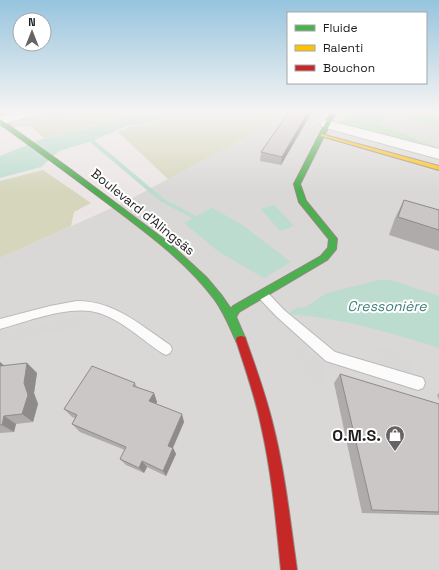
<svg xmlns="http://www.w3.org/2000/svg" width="439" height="570" viewBox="0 0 439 570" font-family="'Space Grotesk',sans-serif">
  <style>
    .residential { fill: #dad7d7 }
    .forest { fill: #d5d6bc }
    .pitch { fill: #b4ddb2 }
    .parking { fill: #d9d7d6 }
    .water { fill: #bbdccf }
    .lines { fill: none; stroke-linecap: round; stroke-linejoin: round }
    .stream { fill: #bbdccf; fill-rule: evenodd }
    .lane-casing { stroke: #bbb9b8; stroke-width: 2 }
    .street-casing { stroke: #bbb9b8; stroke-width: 2 }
    .fast-casing { stroke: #94887f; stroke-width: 2 }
    .slow-casing { stroke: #94887f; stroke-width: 2 }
    .jam-casing { stroke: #94887f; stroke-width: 2 }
    .lane { fill: #fcfbfb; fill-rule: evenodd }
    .street { fill: #fcfbfb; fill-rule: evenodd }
    .fast { fill: #4caf50; fill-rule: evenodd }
    .slow { fill: #ffc107; fill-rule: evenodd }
    .jam { fill: #c62828; fill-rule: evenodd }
    .wall { fill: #afabab }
    .shaded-wall { fill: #8f8b8b }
    .building { fill: #ccc7c7; stroke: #8f8b8b }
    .labels { text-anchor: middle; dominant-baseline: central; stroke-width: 4; stroke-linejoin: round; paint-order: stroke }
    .street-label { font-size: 13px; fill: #1d1d1d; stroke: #fff }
    .water-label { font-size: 14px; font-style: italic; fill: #417f7b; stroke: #fff }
    .near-poi-label { font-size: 16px; font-weight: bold; fill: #1d1d1d; stroke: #fff; text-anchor: end }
  </style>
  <rect width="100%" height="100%" fill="#ebe6e5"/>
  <!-- residential -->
  <g class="residential">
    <path d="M0 112H72L30 126 0 128Z"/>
    <path d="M284 117 339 124 439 151V570H0V258L123 203Z"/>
  </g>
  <!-- forest -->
  <g class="forest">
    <path d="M72 112H131L103 123 44 138 30 126Z"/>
    <path d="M169 112H323L315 121 284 117 168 179 118 132 129 127 147 125 169 117Z"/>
    <path d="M43 170 91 203 74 212 71 226 0 258V181Z"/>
  </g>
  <!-- pitch -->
  <path class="pitch" d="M348 112H439V151L339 124Z"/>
  <!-- parking -->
  <g class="parking">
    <path d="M395 114 439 129V148L378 124Z"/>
    <path d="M88 315 87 326 0 342V331Z"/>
    <path d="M295 344 325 365 322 385 312 383V377L302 374V367L294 365Z"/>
    <path d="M378 346 411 356V373L376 363Z"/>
  </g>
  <!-- water -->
  <g class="water">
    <path d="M132 112H166L165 117 146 124 127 126 89 142 59 151 41 167 0 178V156L42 139 108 122Z"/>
    <path d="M274 205 294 226 280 231 261 209Z"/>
    <path d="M212 208 241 224 291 262 264 278 219 252 184 223Z"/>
    <path d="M380 280H391L439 296V348C392 333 337 317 288 314L298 307 304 308 327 293Z"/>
  </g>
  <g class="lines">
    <!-- stream -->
    <path class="stream" d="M90 140H94L164 199 196 216V218H192L160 201 90 142Z"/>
    <!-- lane casing -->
    <g class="lane-casing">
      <g id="lane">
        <path d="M263 291 267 292 284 310 335 352 423 378 425 383 423 388 418 390 326 361 276 316 259 298 257 295 259 292Z"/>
        <path d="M77 301C115 301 140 325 170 345L172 349 170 353 166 355 162 353C142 340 122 320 99 313 71 304 28 321 0 329V319L50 306Z"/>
      </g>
    </g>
    <!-- street casing -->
    <g class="street-casing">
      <g id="street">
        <path d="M16 112H37L36 115 0 125V117Z"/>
        <path d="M327 120 439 149V159L322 127 320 124 322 121Z"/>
      </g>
    </g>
    <!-- fast casing -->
    <g class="fast-casing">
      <path id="fast" d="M331 112H336L300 184 306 201 337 239 336 249 327 260 239 312 236 317 246 340 245 343 241 344 237 343C230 328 225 314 215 300 187 262 147 233 110 205 73 177 37 150 0 124V119L70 169 169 243 206 277 222 296 231 309 233 306 321 256 328 248 329 239 299 202 294 184Z"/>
    </g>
    <!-- slow casing -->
    <g class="slow-casing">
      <path id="slow" d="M321 134 439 166V170L321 136Z"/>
    </g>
    <!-- jam casing -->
    <g class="jam-casing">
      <path id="jam" d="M241 336 245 337 246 340C256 368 266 396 273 425 285 472 290 521 297 570H281C276 521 272 473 261 425 255 396 245 368 236 340L237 337Z"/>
    </g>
    <!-- lane -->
    <use href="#lane" class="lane"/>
    <!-- street -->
    <use href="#street" class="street"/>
    <!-- fast -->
    <use href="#fast" class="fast"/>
    <!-- slow -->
    <use href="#slow" class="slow"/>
    <!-- jam -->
    <use href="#jam" class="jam"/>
  </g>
  <!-- wall -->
  <g class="wall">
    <path d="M289 112H312L281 165 260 161 261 152Z"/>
    <path d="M404 200 439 210V251L389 235 395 218Z"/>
    <path d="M0 362 4 366 27 363 37 373 34 393 38 404 33 422 16 424 14 432 0 433Z"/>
    <path d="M340 374 439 404V515L362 513 334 383Z"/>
    <path d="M135 383 137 387 154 393 157 402 156 404 184 422 173 448 176 454 166 476 147 467 144 473 126 465 120 459 125 450 80 432 72 424 75 418 72 417 64 409Z"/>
    <path d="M439 393V400L437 395Z"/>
  </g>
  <!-- shaded-wall -->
  <g class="shaded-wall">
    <path d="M53 112H63L54 115Z"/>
    <path d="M308 112H312L281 165 282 157Z"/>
    <path d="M0 362 8 369 0 370Z"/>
    <path d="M27 363 37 373 34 393 38 404 33 422 22 414 24 383Z"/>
    <path d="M154 393 157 402 153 409 149 401Z"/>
    <path d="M182 414 184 422 171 452 168 446Z"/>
    <path d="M4 416 16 424 14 432 2 425Z"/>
    <path d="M173 448 176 454 166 476 163 471Z"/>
    <path d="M142 461 147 467 144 473 139 468Z"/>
  </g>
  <!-- building -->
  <g class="building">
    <path d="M289 112H308L282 157 261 152Z"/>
    <path d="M404 200 439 210V230L398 217Z"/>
    <path d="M27 363 24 383 28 395 22 414 4 416 2 425H0V366Z"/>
    <path d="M92 366 135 383 133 386 154 393 149 401 182 414 168 446 173 448 163 471 142 461 139 468 120 459 126 447 72 424 77 415 64 409Z"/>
    <path d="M340 374 439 404V512L372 510Z"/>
  </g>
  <!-- sky -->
  <linearGradient id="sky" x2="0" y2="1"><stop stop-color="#96c4de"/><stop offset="0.58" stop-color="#f6f4f3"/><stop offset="1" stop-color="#f6f4f3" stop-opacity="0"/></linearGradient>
  <rect width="439" height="192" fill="url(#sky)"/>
  <!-- icons -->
  <defs>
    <g id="shop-pin" transform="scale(1)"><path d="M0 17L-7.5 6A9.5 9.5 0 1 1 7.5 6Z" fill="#656363" stroke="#fff"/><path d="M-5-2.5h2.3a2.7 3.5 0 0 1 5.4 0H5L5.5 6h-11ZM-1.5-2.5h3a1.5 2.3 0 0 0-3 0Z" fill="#fff"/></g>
  </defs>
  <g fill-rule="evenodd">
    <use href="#shop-pin" x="395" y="435"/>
  </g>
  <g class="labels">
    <!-- street labels -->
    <g class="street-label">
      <text transform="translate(143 212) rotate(39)">Boulevard d'Alingsäs</text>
    </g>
    <!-- water labels -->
    <g class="water-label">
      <text x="387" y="306">Cressonière</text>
    </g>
    <!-- near-poi labels -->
    <g class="near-poi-label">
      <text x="381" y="435">O.M.S.</text>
    </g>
  </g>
  <!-- legend -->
  <rect x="287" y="12" width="140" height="72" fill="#ffffff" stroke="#a5a5a5"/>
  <rect x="295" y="25" width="20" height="6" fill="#4caf50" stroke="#a5a5a5"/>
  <text x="323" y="32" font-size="12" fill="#1d1d1d">Fluide</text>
  <rect x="295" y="45" width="20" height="6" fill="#ffc107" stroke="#a5a5a5"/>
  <text x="323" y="52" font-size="12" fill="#1d1d1d">Ralenti</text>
  <rect x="295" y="65" width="20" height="6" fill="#c62828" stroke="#a5a5a5"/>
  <text x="323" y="72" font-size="12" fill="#1d1d1d">Bouchon</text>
  <!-- north arrow -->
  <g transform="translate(32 32)"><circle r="19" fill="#ffffff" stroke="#a5a5a5"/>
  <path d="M0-3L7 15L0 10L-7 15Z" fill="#656363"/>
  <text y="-6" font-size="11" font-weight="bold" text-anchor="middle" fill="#1d1d1d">N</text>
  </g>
</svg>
